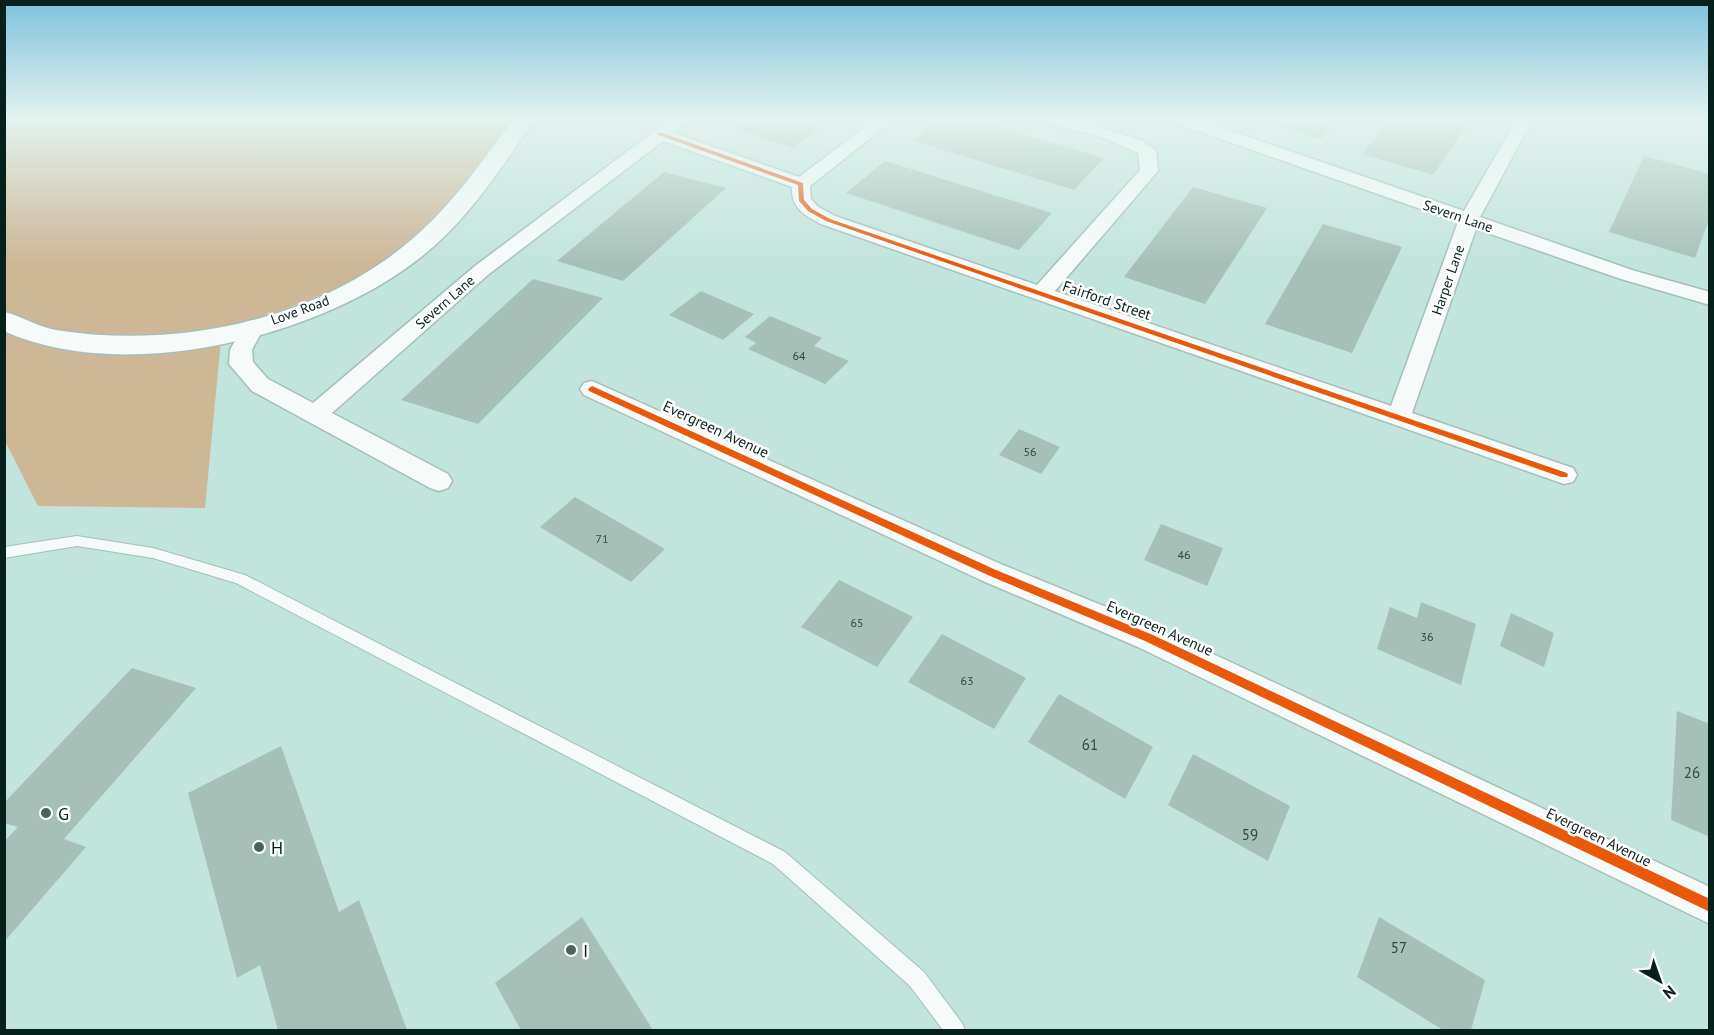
<svg xmlns="http://www.w3.org/2000/svg" width="1714" height="1035" viewBox="0 0 1714 1035" font-family="'PT Sans',sans-serif">
  <style>
    .forest { fill: #cdb797 }
    .building { fill: #a7c0b7 }
    .lines { fill: none; stroke-linecap: round; stroke-linejoin: round }
    .lane-casing { stroke: #a3bfb9; stroke-width: 2 }
    .street-casing { stroke: #a3bfb9; stroke-width: 3 }
    .secondary-casing { stroke: #a3bfb9; stroke-width: 3 }
    .lane { fill: #f6fbfa; fill-rule: evenodd }
    .street { fill: #f6fbfa; fill-rule: evenodd }
    .secondary { fill: #f6fbfa; fill-rule: evenodd }
    .cycleway-casing { stroke: #fff; stroke-width: 4 }
    .cycleway { fill: #e8590c; fill-rule: evenodd }
    .poi-dot { fill: #47655f; stroke: #fff; stroke-width: 2 }
    .labels { text-anchor: middle; dominant-baseline: central; stroke-width: 5; stroke-linejoin: round; paint-order: stroke }
    .number-label { font-size: 12px; fill: #2e4943 }
    .far-street-label { font-size: 14px; fill: #06211c; stroke: #fff }
    .street-label { font-size: 15px; fill: #06211c; stroke: #fff }
    .near-number-label { font-size: 15px; fill: #2e4943 }
    .near-poi-label { font-size: 18px; fill: #06211c; stroke: #fff; text-anchor: start }
  </style>
  <rect width="100%" height="100%" fill="#c1e4dc"/>
  <!-- forest -->
  <path class="forest" d="M5 117H514C479 166 445 214 399 253 389 261 377 266 367 272 321 298 273 314 222 329L205 508 38 506 5 441Z"/>
  <!-- building -->
  <g class="building">
    <path d="M756 117H835L792 148 737 129Z"/>
    <path d="M942 117H962L1104 158 1074 190 913 141Z"/>
    <path d="M1258 117H1342L1321 139 1256 119Z"/>
    <path d="M1392 117H1473L1433 175 1362 154Z"/>
    <path d="M1644 156 1710 174V216L1695 258 1609 232Z"/>
    <path d="M885 161 1052 213 1019 250 846 193Z"/>
    <path d="M664 172 726 188 623 281 557 261Z"/>
    <path d="M1193 187 1267 208 1205 304 1124 277Z"/>
    <path d="M1323 224 1402 247 1352 353 1265 324Z"/>
    <path d="M533 279 603 298 478 424 401 400Z"/>
    <path d="M701 291 754 314 723 340 669 315Z"/>
    <path d="M770 316 822 338 814 346 849 361 825 384 748 349 756 343 745 337Z"/>
    <path d="M1019 429 1060 447 1041 474 999 455Z"/>
    <path d="M575 497 665 549 631 582 540 527Z"/>
    <path d="M1161 524 1223 548 1207 586 1144 560Z"/>
    <path d="M839 580 913 617 877 667 801 627Z"/>
    <path d="M1421 602 1476 624 1461 685 1377 649 1390 607 1417 618Z"/>
    <path d="M1511 613 1554 633 1544 667 1500 646Z"/>
    <path d="M942 634 1026 678 994 729 908 682Z"/>
    <path d="M132 668 196 688 64 839 86 847 4 942V842L18 827 4 823V803Z"/>
    <path d="M1059 694 1153 747 1125 799 1028 742Z"/>
    <path d="M1677 711 1710 724V837L1671 820Z"/>
    <path d="M281 746 339 912 359 900 407 1030H278L260 965 237 978 188 793Z"/>
    <path d="M1193 754 1290 806 1268 861 1168 805Z"/>
    <path d="M582 917 653 1030H521L495 983Z"/>
    <path d="M1379 917 1485 980 1471 1030H1443L1357 977Z"/>
  </g>
  <g class="lines">
    <!-- lane casing -->
    <g class="lane-casing">
      <path id="lane" d="M77 536 153 548 245 575 785 852 924 972 962 1023 965 1030H943L910 986 773 864 236 583 153 558 77 546 4 558V547Z"/>
    </g>
    <!-- street casing -->
    <g class="street-casing">
      <g id="street">
        <path d="M673 117H693L674 133 799 177 878 117H897L810 186 811 199 817 206 835 216 1037 285 1140 170 1138 153 1104 138 1040 121 1037 117H1066L1141 140 1156 150 1158 171 1055 291 1391 406 1458 222 1169 121 1167 117H1191L1464 211 1518 117H1534L1480 217 1635 271 1710 292V305L1621 279 1476 229 1412 413 1573 468 1577 475 1573 482 1564 484 821 224C804 215 791 208 792 187L663 141 489 274 332 413 448 474 452 481 448 488 439 491 430 488 252 391 229 364 230 350 245 322 253 320 261 322 264 327 252 350 253 362 268 379 313 403 475 266Z"/>
        <path d="M592 381 1003 565 1160 629 1710 887V924L1138 647 983 581 584 395 580 389 584 383Z"/>
      </g>
    </g>
    <!-- secondary casing -->
    <g class="secondary-casing">
      <path id="secondary" d="M515 117H536C503 166 468 220 421 257 321 337 125 386 4 331V312C22 316 38 327 56 330 180 350 325 319 419 233 457 199 485 157 515 117Z"/>
    </g>
    <!-- lane -->
    <use href="#lane" class="lane"/>
    <!-- street -->
    <use href="#street" class="street"/>
    <!-- secondary -->
    <use href="#secondary" class="secondary"/>
    <!-- cycleway casing -->
    <g class="cycleway-casing">
      <g id="cycleway">
        <path d="M660 132 803 183 804 200 812 209 830 219 1567 473 1568 475 1567 477H1561L826 221 808 211 799 201 798 185 658 135 657 134Z"/>
        <path d="M592 386 996 570 1153 635 1710 899V912L1145 641 990 576 589 391 588 389Z"/>
      </g>
    </g>
    <!-- cycleway -->
    <use href="#cycleway" class="cycleway"/>
  </g>
  <!-- sky -->
  <linearGradient id="sky" x2="0" y2="1"><stop stop-color="#7ec2da"/><stop offset="0.45" stop-color="#e3f3ef"/><stop offset="1" stop-color="#e3f3ef" stop-opacity="0"/></linearGradient>
  <rect width="1714" height="262" fill="url(#sky)"/>
  <!-- markers -->
  <g class="poi-dot">
    <circle cx="46" cy="813" r="6"/>
    <circle cx="259" cy="847" r="6"/>
    <circle cx="571" cy="950" r="6"/>
  </g>
  <g class="labels">
    <!-- number labels -->
    <g class="number-label">
      <text x="799" y="355">64</text>
      <text x="1030" y="451">56</text>
      <text x="602" y="538">71</text>
      <text x="1184" y="554">46</text>
      <text x="857" y="622">65</text>
      <text x="1427" y="636">36</text>
      <text x="967" y="680">63</text>
    </g>
    <!-- far-street labels -->
    <g class="far-street-label">
      <text transform="translate(1458 216) rotate(19)">Severn Lane</text>
      <text transform="translate(1448 280) rotate(-71)">Harper Lane</text>
      <text transform="translate(445 302) rotate(-41)">Severn Lane</text>
      <text transform="translate(300 310) rotate(-20)">Love Road</text>
    </g>
    <!-- street labels -->
    <g class="street-label">
      <text transform="translate(1107 300) rotate(19)">Fairford Street</text>
      <text transform="translate(716 429) rotate(25)">Evergreen Avenue</text>
      <text transform="translate(1160 628) rotate(24)">Evergreen Avenue</text>
      <text transform="translate(1599 837) rotate(26)">Evergreen Avenue</text>
    </g>
    <!-- near-number labels -->
    <g class="near-number-label">
      <text x="1090" y="744">61</text>
      <text x="1692" y="772">26</text>
      <text x="1250" y="834">59</text>
      <text x="1399" y="947">57</text>
    </g>
    <!-- near-poi labels -->
    <g class="near-poi-label">
      <text x="58" y="813">G</text>
      <text x="271" y="847">H</text>
      <text x="583" y="950">I</text>
    </g>
  </g>
  <!-- border -->
  <rect width="1714" height="1035" fill="none" stroke="#06211c" stroke-width="12"/>
  <!-- north arrow -->
  <g transform="translate(1660 981) rotate(140)" stroke="#ffffff" stroke-width="4.5" paint-order="stroke">
  <path d="M0-4.5L10 22L0 15L-10 22Z" fill="#06211c"/>
  <text y="-9" font-size="16" font-weight="bold" text-anchor="middle" fill="#06211c">N</text>
  </g>
</svg>
